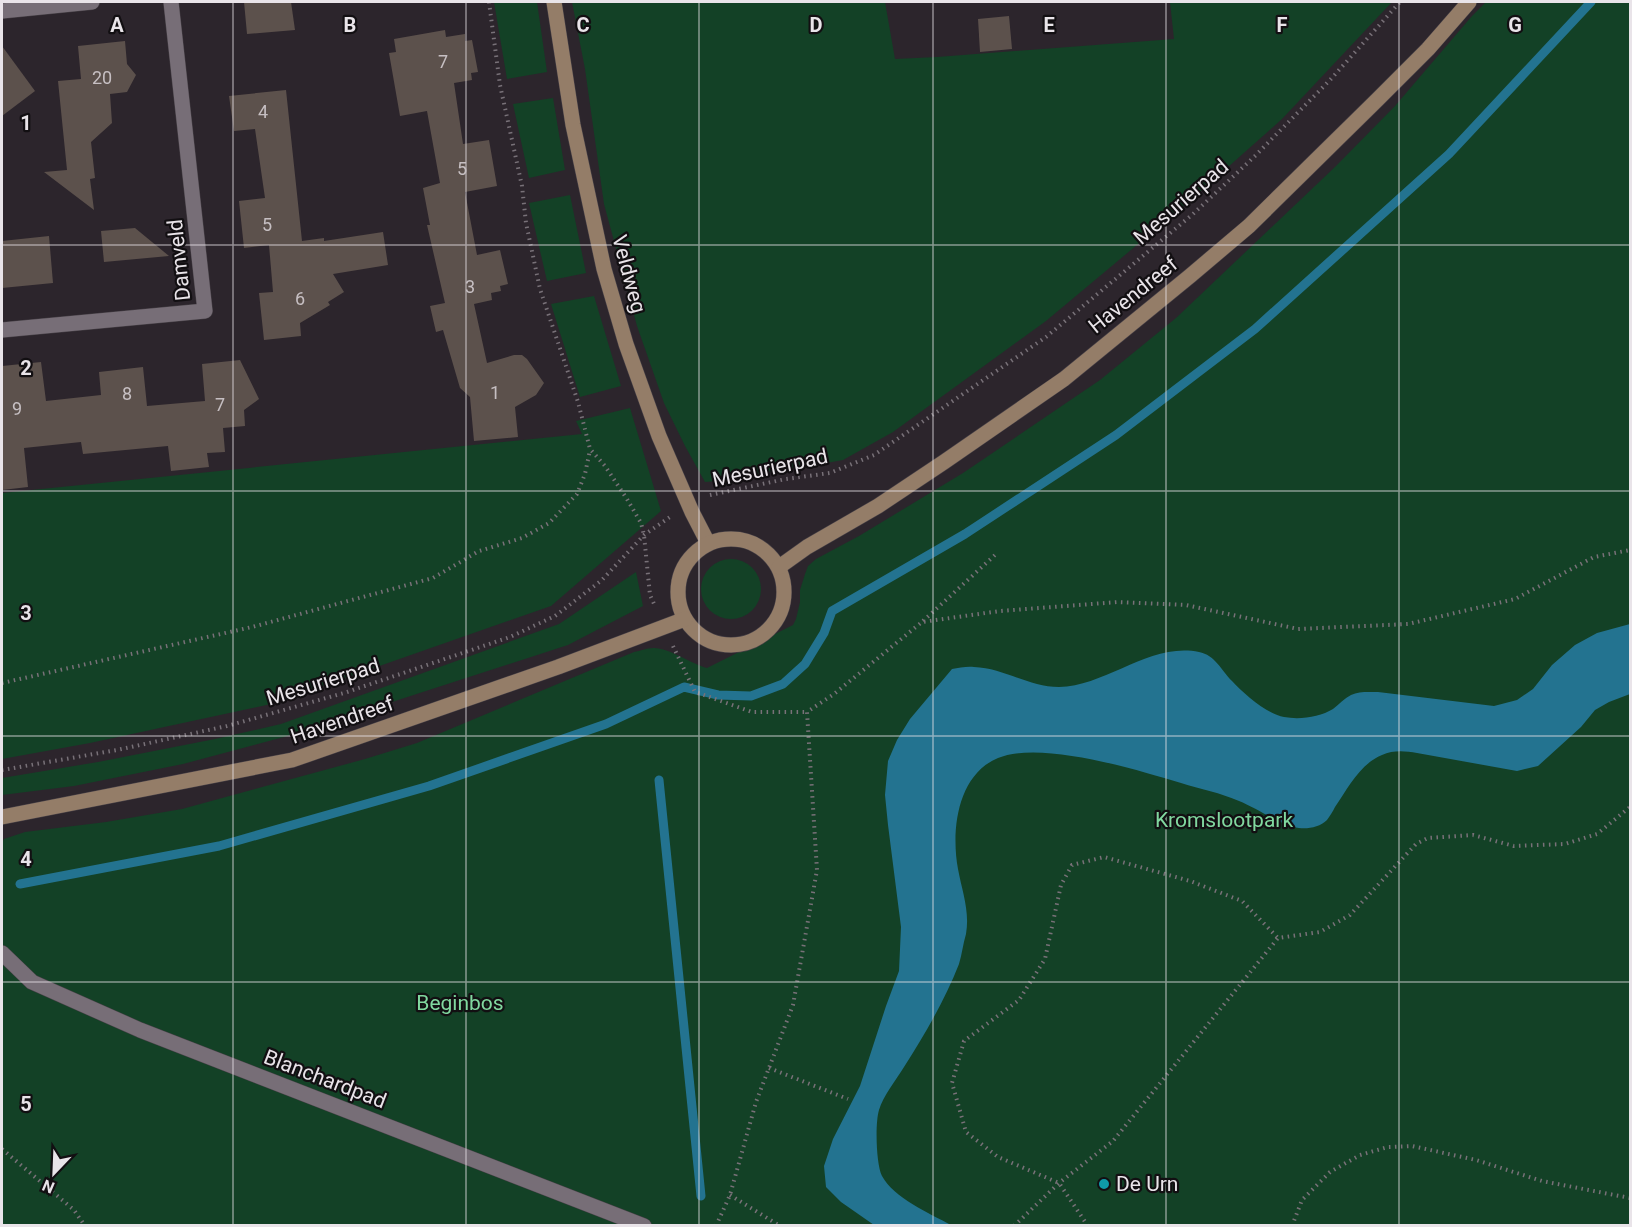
<svg xmlns="http://www.w3.org/2000/svg" width="1632" height="1227" viewBox="0 0 1632 1227" font-family="Roboto,sans-serif">
  <style>
    .green { fill: #134126 }
    .water { fill: #237390 }
    .lines { fill: none; stroke-linecap: round; stroke-linejoin: round }
    .stream { stroke: #237390; stroke-width: 9 }
    .building { fill: #5c514c }
    .street-casing { stroke: #474147; stroke-width: 16 }
    .secondary-casing { stroke: #474147; stroke-width: 16 }
    .path { stroke: #787178; stroke-width: 4; stroke-dasharray: 1.5 4.5; stroke-linecap: butt }
    .street { stroke: #776e77; stroke-width: 15 }
    .secondary { stroke: #947d68; stroke-width: 15 }
    .grid { fill: none; stroke: #e9e4e9; stroke-width: 1.5; stroke-opacity: 0.55 }
    .culture-dot { fill: #0f9aa8; stroke: #120f12; stroke-width: 2 }
    .labels { text-anchor: middle; dominant-baseline: central; stroke-width: 4.5; stroke-linejoin: round; paint-order: stroke }
    .number-label { font-size: 18px; fill: #c6bfc2 }
    .street-label { font-size: 21px; fill: #e9e4e9; stroke: #120f12 }
    .park-label { font-size: 21px; fill: #81d89f; stroke: #120f12 }
    .poi-label { font-size: 21px; fill: #e9e4e9; stroke: #120f12; text-anchor: start }
    .grid-label { font-size: 20px; text-anchor: middle; font-weight: bold; fill: #e9e4e9; stroke: #120f12; stroke-width: 4.5; stroke-linejoin: round; paint-order: stroke }
  </style>
  <rect width="100%" height="100%" fill="#2c252c"/>
  <!-- green -->
  <g class="green">
    <path d="M494 2H537L547 72 507 79Z"/>
    <path d="M572 2H885L895 59 937 57 1174 39 1170 2H1392L1282 119 1192 199 1046 321 893 432 843 460 810 466 783 469 728 480 705 482 685 446 664 403 637 326 604 204 585 69Z"/>
    <path d="M1486 2H1630V1225L2 1226V843L4 839 25 832 106 822 182 809 365 759 417 743 634 652C640 651 647 648 653 648 667 647 692 664 707 668L793 625 796 619 800 602V590L805 574 808 566 816 559 859 536 963 473 1100 380 1176 318 1336 166 1395 106 1472 16Z"/>
    <path d="M553 98 565 170 529 178 513 104Z"/>
    <path d="M570 195 586 273 547 281 529 203Z"/>
    <path d="M594 296 621 386 580 397 551 304Z"/>
    <path d="M630 408 661 511 551 606 271 704 90 743 2 759V493L582 434 576 421Z"/>
    <circle cx="731" cy="589" r="30"/>
    <path d="M636 572 643 606 568 645 284 737 183 764 74 786 2 795V778L98 762 215 739 281 724 559 624Z"/>
  </g>
  <!-- water -->
  <path class="water" d="M1630 624V694L1609 702 1595 710 1581 727 1538 766 1517 771 1417 753C1405 751 1393 750 1382 755 1360 764 1348 788 1335 807 1333 811 1330 816 1327 820 1320 827 1309 829 1299 828 1282 826 1257 808 1239 801 1221 793 1200 789 1181 783 1137 770 1041 740 998 758 957 775 951 831 958 869 962 891 970 911 966 934 963 944 962 954 959 964 945 1000 925 1034 904 1067 896 1080 883 1096 879 1110 875 1123 876 1164 882 1176 894 1198 929 1213 951 1225H874L841 1202 826 1187 824 1166 833 1139 860 1086 886 1006 899 971 901 927 888 825 885 795 888 761 897 740 910 719 952 669C959 668 967 666 974 667 1004 668 1029 687 1059 687 1107 686 1150 642 1199 652 1215 655 1221 670 1232 681 1244 694 1267 714 1284 717 1300 720 1320 717 1333 709 1339 704 1345 698 1351 695 1359 691 1369 692 1378 692L1494 706 1517 700 1533 689 1552 665 1575 645 1597 633Z"/>
  <g class="lines">
    <!-- stream -->
    <g class="stream">
      <path d="M659 780 701 1196"/>
      <path d="M20 884 219 846 429 786 606 724 684 687 718 695 751 696 783 684 805 664 824 633 832 611 965 534 1116 435 1255 329 1449 154 1591 2"/>
    </g>
  </g>
  <!-- building -->
  <g class="building">
    <path d="M244 2H291L295 30 247 34Z"/>
    <path d="M1009 16 1012 49 980 52 978 19Z"/>
    <path d="M445 30 446 37 465 34V41L472 40 478 72 471 73 472 80 454 83 463 144 489 140 497 186 465 192 477 255 500 250 508 284 500 286 501 291 491 293 492 300 474 304 487 363 514 355H522L527 359 544 383 536 395 515 407 518 437 474 441 470 397 460 388 443 330 436 332 430 306 445 303 427 225H430L423 188 440 183 427 111 400 116 389 53 396 52 394 39Z"/>
    <path d="M125 41 127 64 136 75 127 92 110 94 112 123 91 142 95 178 90 179 94 210 44 172 67 170 58 81 81 79 78 46Z"/>
    <path d="M2 46 35 91 2 116Z"/>
    <path d="M286 90 302 241 324 238V241L383 232 388 265 333 274 344 292 328 302 330 305 300 323 301 336 264 340 259 293 273 292 269 245 244 248 239 201 265 198 255 129 234 131 229 96Z"/>
    <path d="M135 228 169 256 104 262 101 231Z"/>
    <path d="M49 236 53 283 2 288V241Z"/>
    <path d="M240 360 259 399 244 410 245 426 223 428 225 452 207 453 209 467 171 471 168 446 83 454 81 442 24 448 28 487 2 490V366L41 362 46 401 101 395 99 372 143 367 147 406 205 401 202 364Z"/>
  </g>
  <g class="lines">
    <!-- street casing -->
    <g class="street-casing">
      <g id="street">
        <path d="M2 11 92 2"/>
        <path d="M2 330 205 311 171 2"/>
        <path d="M2 953 32 982 140 1030 644 1226"/>
      </g>
    </g>
    <!-- secondary casing -->
    <g class="secondary-casing">
      <g id="secondary">
        <path d="M554 2 573 125 604 269 626 344 659 436 692 512 708 543"/>
        <circle cx="731" cy="592" r="53"/>
        <path d="M779 567 807 547 878 506 944 462 1064 379 1190 276 1249 226 1377 100 1428 49 1469 2"/>
        <path d="M2 817 292 760 558 667 685 619"/>
      </g>
    </g>
    <!-- path -->
    <g class="path">
      <path d="M489 2 500 85 522 186 526 223 540 289 578 402 590 449 605 466 627 499 641 523 644 535 650 595 655 606"/>
      <path d="M710 495 786 479 830 473 874 455 1046 337 1193 214 1255 156 1331 79 1400 2"/>
      <path d="M923 621 995 555"/>
      <path d="M673 646 695 692 752 712H807"/>
      <path d="M2 683 252 627 433 578 479 551 522 538 549 523 577 494 585 474 590 450"/>
      <path d="M2 770 117 750 227 726 344 693 510 637 555 616 602 580 644 535 670 517"/>
      <path d="M769 1068 848 1099"/>
      <path d="M2 1149 74 1210 85 1226"/>
      <path d="M730 1195 780 1226"/>
      <path d="M716 1226 730 1195 756 1102 793 1005 817 870 807 712 834 694 922 622 1000 611 1118 602 1186 605 1298 629 1408 624 1515 599 1594 557 1630 550"/>
      <path d="M1014 1226 1059 1183 1113 1141 1278 938 1320 932 1350 915 1416 844 1428 838 1473 835 1514 846 1565 844 1597 834 1630 807"/>
      <path d="M1088 1226 1059 1183 998 1157 966 1132 952 1083 964 1041 1019 1000 1045 959 1061 885 1072 865 1104 857 1190 881 1242 901 1278 938"/>
      <path d="M1292 1226 1302 1200 1330 1172 1360 1155 1388 1147 1412 1146 1476 1160 1542 1181 1630 1198"/>
    </g>
    <!-- street -->
    <use href="#street" class="street"/>
    <!-- secondary -->
    <use href="#secondary" class="secondary"/>
  </g>
  <!-- grid -->
  <path class="grid" d="M233 2V1226M466 2V1226M699 2V1226M933 2V1226M1166 2V1226M1399 2V1226M2 245H1630M2 491H1630M2 736H1630M2 982H1630"/>
  <!-- markers -->
  <circle class="culture-dot" cx="1104" cy="1184" r="6"/>
  <g class="labels">
    <!-- number labels -->
    <g class="number-label">
      <text x="443" y="61">7</text>
      <text x="102" y="77">20</text>
      <text x="263" y="111">4</text>
      <text x="462" y="168">5</text>
      <text x="267" y="224">5</text>
      <text x="470" y="286">3</text>
      <text x="300" y="298">6</text>
      <text x="495" y="392">1</text>
      <text x="127" y="393">8</text>
      <text x="220" y="404">7</text>
      <text x="17" y="408">9</text>
    </g>
    <!-- street labels -->
    <g class="street-label">
      <text transform="translate(1181 202) rotate(-41)">Mesurierpad</text>
      <text transform="translate(179 260) rotate(-96)">Damveld</text>
      <text transform="translate(629 274) rotate(75)">Veldweg</text>
      <text transform="translate(1133 295) rotate(-39)">Havendreef</text>
      <text transform="translate(770 468) rotate(-12)">Mesurierpad</text>
      <text transform="translate(323 682) rotate(-17)">Mesurierpad</text>
      <text transform="translate(342 720) rotate(-19)">Havendreef</text>
      <text transform="translate(325 1079) rotate(21)">Blanchardpad</text>
    </g>
    <!-- park labels -->
    <g class="park-label">
      <text x="1224" y="820">Kromslootpark</text>
      <text x="460" y="1003">Beginbos</text>
    </g>
    <!-- poi labels -->
    <g class="poi-label">
      <text x="1116" y="1184">De Urn</text>
    </g>
  </g>
  <g class="grid-label">
    <text x="117" y="32">A</text>
    <text x="350" y="32">B</text>
    <text x="583" y="32">C</text>
    <text x="816" y="32">D</text>
    <text x="1049" y="32">E</text>
    <text x="1282" y="32">F</text>
    <text x="1515" y="32">G</text>
    <text x="26" y="130">1</text>
    <text x="26" y="375">2</text>
    <text x="26" y="620">3</text>
    <text x="26" y="866">4</text>
    <text x="26" y="1111">5</text>
  </g>
  <!-- border -->
  <rect width="1632" height="1227" fill="none" stroke="#e9e4e9" stroke-width="6"/>
  <!-- north arrow -->
  <g transform="translate(54 1173) rotate(203)" stroke="#120f12" stroke-width="4.5" paint-order="stroke">
  <path d="M0-4.5L10 22L0 15L-10 22Z" fill="#e9e4e9"/>
  <text y="-9" font-size="16" font-weight="bold" text-anchor="middle" fill="#e9e4e9">N</text>
  </g>
</svg>
